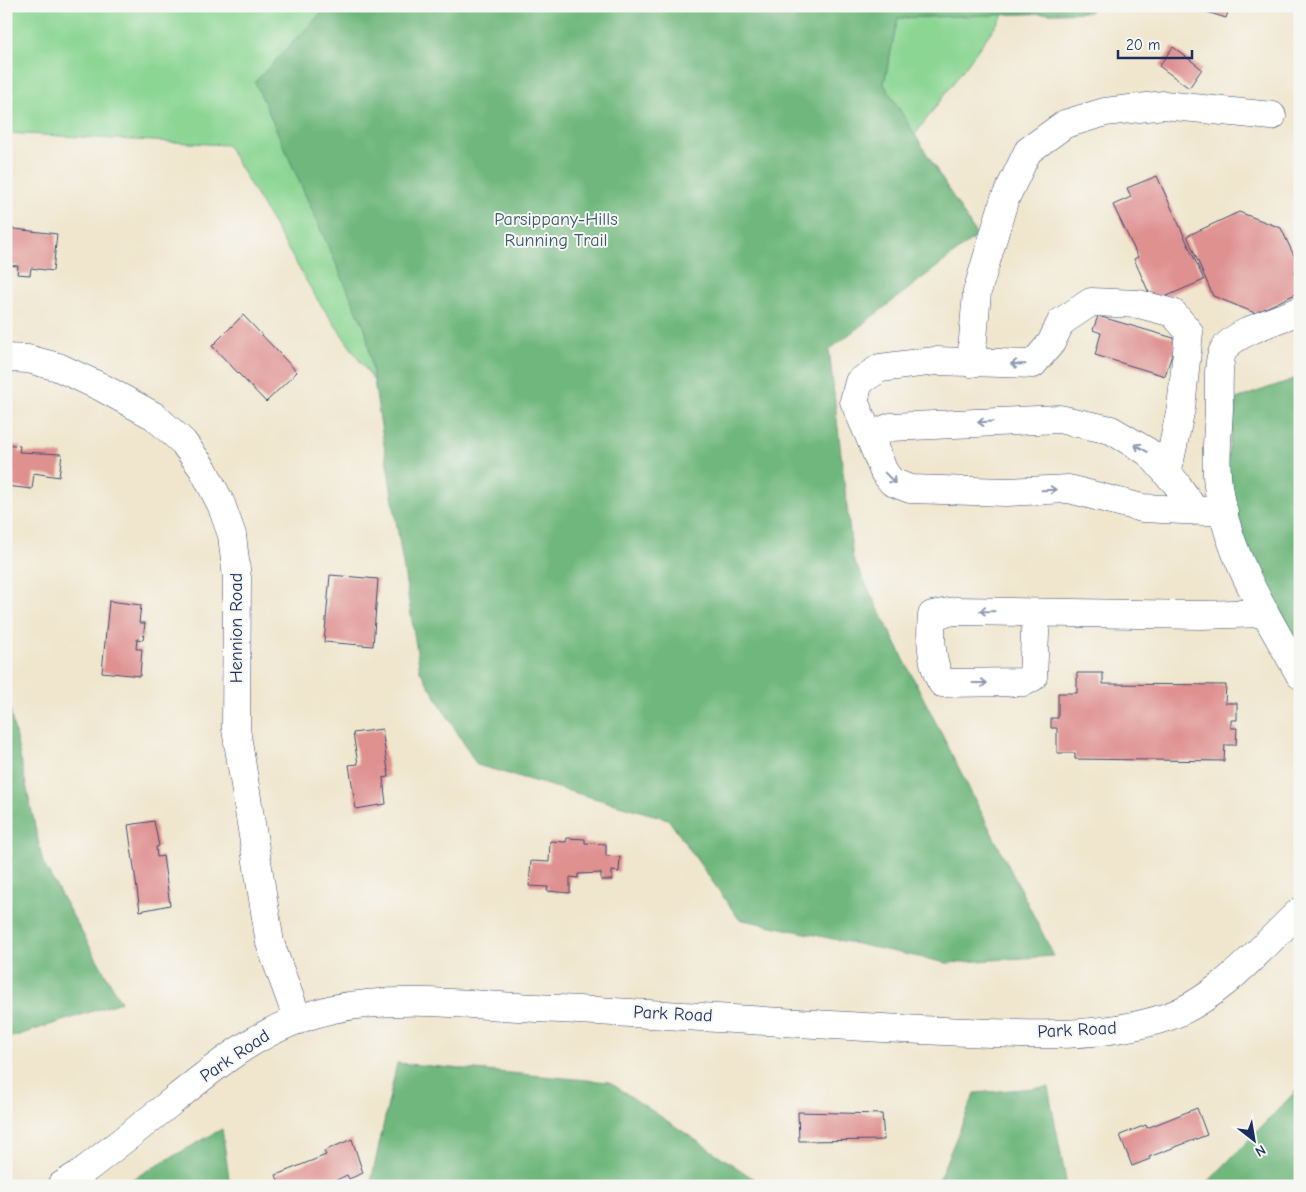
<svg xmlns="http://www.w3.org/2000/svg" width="1306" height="1192" viewBox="0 0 1306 1192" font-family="'Comic Neue',sans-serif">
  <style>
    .green { fill: #8bd693; stroke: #538278 }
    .forest { fill: #70b77d; stroke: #46736e }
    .building { fill: #df9190 }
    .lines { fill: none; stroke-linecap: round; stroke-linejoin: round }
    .minor-casing { stroke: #3b4a6f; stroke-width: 29 }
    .minor { stroke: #fff; stroke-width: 28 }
    .oneway { stroke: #8d97ae }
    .labels { text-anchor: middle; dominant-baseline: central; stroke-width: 4; stroke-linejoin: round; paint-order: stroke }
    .park-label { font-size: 18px; fill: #37596b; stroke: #f6f6f2 }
    .street-label { font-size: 18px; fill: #1b2f5e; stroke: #f6f6f2 }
  </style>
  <rect width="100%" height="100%" fill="#f6f6f2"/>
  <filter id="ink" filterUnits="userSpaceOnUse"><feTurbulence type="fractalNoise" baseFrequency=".02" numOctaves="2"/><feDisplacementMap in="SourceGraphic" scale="10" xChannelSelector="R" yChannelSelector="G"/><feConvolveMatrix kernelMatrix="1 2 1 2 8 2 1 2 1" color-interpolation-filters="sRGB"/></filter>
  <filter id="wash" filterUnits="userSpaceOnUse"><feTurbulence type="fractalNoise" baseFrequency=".0096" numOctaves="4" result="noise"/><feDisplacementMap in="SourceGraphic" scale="20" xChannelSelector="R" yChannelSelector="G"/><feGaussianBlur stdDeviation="1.12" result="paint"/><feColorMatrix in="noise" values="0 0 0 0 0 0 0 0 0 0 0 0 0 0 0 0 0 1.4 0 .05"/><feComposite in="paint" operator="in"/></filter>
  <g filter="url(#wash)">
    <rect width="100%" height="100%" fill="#f0e6cd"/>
    <!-- green -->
    <path class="green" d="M6 6H1010L756 350 422 450 317 299 227 145 6 133Z"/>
    <!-- forest -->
    <g class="forest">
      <path d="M328 6H1094L1089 12 898 18 884 84 977 236 829 350 853 559 1054 956 947 963 739 919 668 819 477 765 420 671 366 331 255 82Z"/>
      <path d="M1300 377V684L1217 529 1236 399Z"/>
      <path d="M6 692 43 863 121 1002 6 1039Z"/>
      <path d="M397 1063 609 1082 757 1181 789 1186H370Z"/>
      <path d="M1048 1087 1067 1186H936L975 1093Z"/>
      <path d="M1300 1087V1186H1194L1208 1182Z"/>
      <path d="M222 1129 230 1186H120Z"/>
    </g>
    <g id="blocks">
      <!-- building -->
      <g class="building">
        <path d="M1188 6H1230L1226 18Z"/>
        <path d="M1173 47 1202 69 1189 88 1159 66Z"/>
        <path d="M1157 176 1204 280 1153 302 1134 259 1138 257 1113 205 1131 197 1127 188Z"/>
        <path d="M1239 212 1281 228 1298 264 1295 273 1300 283V292L1255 313 1213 296 1187 236Z"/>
        <path d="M6 228 57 234 53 271 31 268 30 275 17 274 18 266 6 265Z"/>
        <path d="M243 315 297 372 266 402 212 346Z"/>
        <path d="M1098 316 1177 339 1165 376 1095 355 1101 333 1093 330Z"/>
        <path d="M6 444 20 446 19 452 62 454 59 477 34 473 32 489 6 486Z"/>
        <path d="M330 575 378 579 373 646 324 642Z"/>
        <path d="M109 601 141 605 139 623H145L143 640 137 639 136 649H142L140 676 102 672Z"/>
        <path d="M1077 673H1103V684L1226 685 1225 703H1237V720H1231V728H1237L1236 745H1225L1224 761 1075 759V753H1057V728H1051V718H1058V693H1077Z"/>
        <path d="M382 729 389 777 383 778 386 804 356 809 349 765 358 764 353 733Z"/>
        <path d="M154 821 159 846 156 847 157 857 163 856 170 905 140 911 128 825Z"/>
        <path d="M567 838 585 839V843L606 844V856L620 857 619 872 612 871V880H601V873L578 874V878L570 877V893L547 891 548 887 529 886 531 861 549 862 550 841 566 842Z"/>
        <path d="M1197 1108 1207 1135 1149 1157 1150 1159 1132 1166 1120 1135 1146 1125 1147 1128Z"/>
        <path d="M798 1112 882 1114 884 1140 799 1141Z"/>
        <path d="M352 1139 363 1173 349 1179 347 1175 324 1186H280L276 1175 326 1155 324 1151Z"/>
      </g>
    </g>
  </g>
  <g filter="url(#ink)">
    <use href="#blocks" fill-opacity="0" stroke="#3b4a6f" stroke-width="1"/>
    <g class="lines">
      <!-- minor casing -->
      <g class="minor-casing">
        <g id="minor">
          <path d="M1296 312C1278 320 1232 333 1223 351 1217 363 1219 393 1219 408 1218 435 1214 465 1219 492 1229 559 1268 617 1300 675"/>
          <path d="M6 358 28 359 58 367 101 387 154 416 183 442 203 469 221 504 232 535 237 578 236 729 270 943 298 1020"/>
          <path d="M971 363 977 292 1004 201 1028 151 1065 124 1105 112 1164 105 1272 116"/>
          <path d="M871 440 854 401 859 382 880 368 935 361 1033 364 1051 343 1061 322 1091 302 1139 304 1173 313 1189 332 1181 408 1167 474"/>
          <path d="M1195 511 1176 483 1148 452 1111 430 1059 419 891 427 874 434 871 440 884 472 892 482 910 489 1006 492 1069 489 1142 508 1224 512"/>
          <path d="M1036 613 1033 677 1024 682 942 683C931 664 930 637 932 615L955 611 1201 615 1265 613"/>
          <path d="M61 1186 81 1173C111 1150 140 1127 169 1104 220 1062 266 1024 333 1009 398 995 470 1005 536 1008 673 1014 808 1025 944 1031 1017 1034 1096 1041 1167 1017 1217 1000 1262 947 1300 911"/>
        </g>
      </g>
      <!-- minor -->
      <use href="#minor" class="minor"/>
    </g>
    <!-- one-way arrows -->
    <defs><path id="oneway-shaft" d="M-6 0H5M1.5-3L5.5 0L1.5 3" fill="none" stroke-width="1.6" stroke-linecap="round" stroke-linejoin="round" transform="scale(1.25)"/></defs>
    <g class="oneway">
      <use href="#oneway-shaft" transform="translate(1018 364) rotate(-179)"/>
      <use href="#oneway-shaft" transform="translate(985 422) rotate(177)"/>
      <use href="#oneway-shaft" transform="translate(1141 448) rotate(-149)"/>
      <use href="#oneway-shaft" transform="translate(890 478) rotate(46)"/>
      <use href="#oneway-shaft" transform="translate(1049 490) rotate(-2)"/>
      <use href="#oneway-shaft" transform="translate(987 611) rotate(-179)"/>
      <use href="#oneway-shaft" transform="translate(980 683)"/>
    </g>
  </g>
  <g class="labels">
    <!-- park labels -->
    <g class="park-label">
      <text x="556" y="219">Parsippany-Hills<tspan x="556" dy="21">Running Trail</tspan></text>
    </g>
    <!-- street labels -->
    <g class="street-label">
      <text transform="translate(236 628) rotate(-90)">Hennion Road</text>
      <text transform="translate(673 1014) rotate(3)">Park Road</text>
      <text transform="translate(1077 1030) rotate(-3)">Park Road</text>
      <text transform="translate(235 1056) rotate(-34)">Park Road</text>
    </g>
  </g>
  <!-- margin -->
  <rect width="1306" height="1192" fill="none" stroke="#f6f6f2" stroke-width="25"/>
  <!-- north arrow -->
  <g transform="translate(1254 1140) rotate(149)" stroke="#f6f6f2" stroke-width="4" paint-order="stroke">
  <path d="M0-4L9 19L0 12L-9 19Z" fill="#1b2f5e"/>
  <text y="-8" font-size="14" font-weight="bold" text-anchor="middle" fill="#1b2f5e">N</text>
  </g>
  <!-- scale -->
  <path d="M1118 50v8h74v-8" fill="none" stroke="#1b2f5e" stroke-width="2.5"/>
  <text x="1126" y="50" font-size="15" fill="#1b2f5e" stroke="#f6f6f2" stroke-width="4" paint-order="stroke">20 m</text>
</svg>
